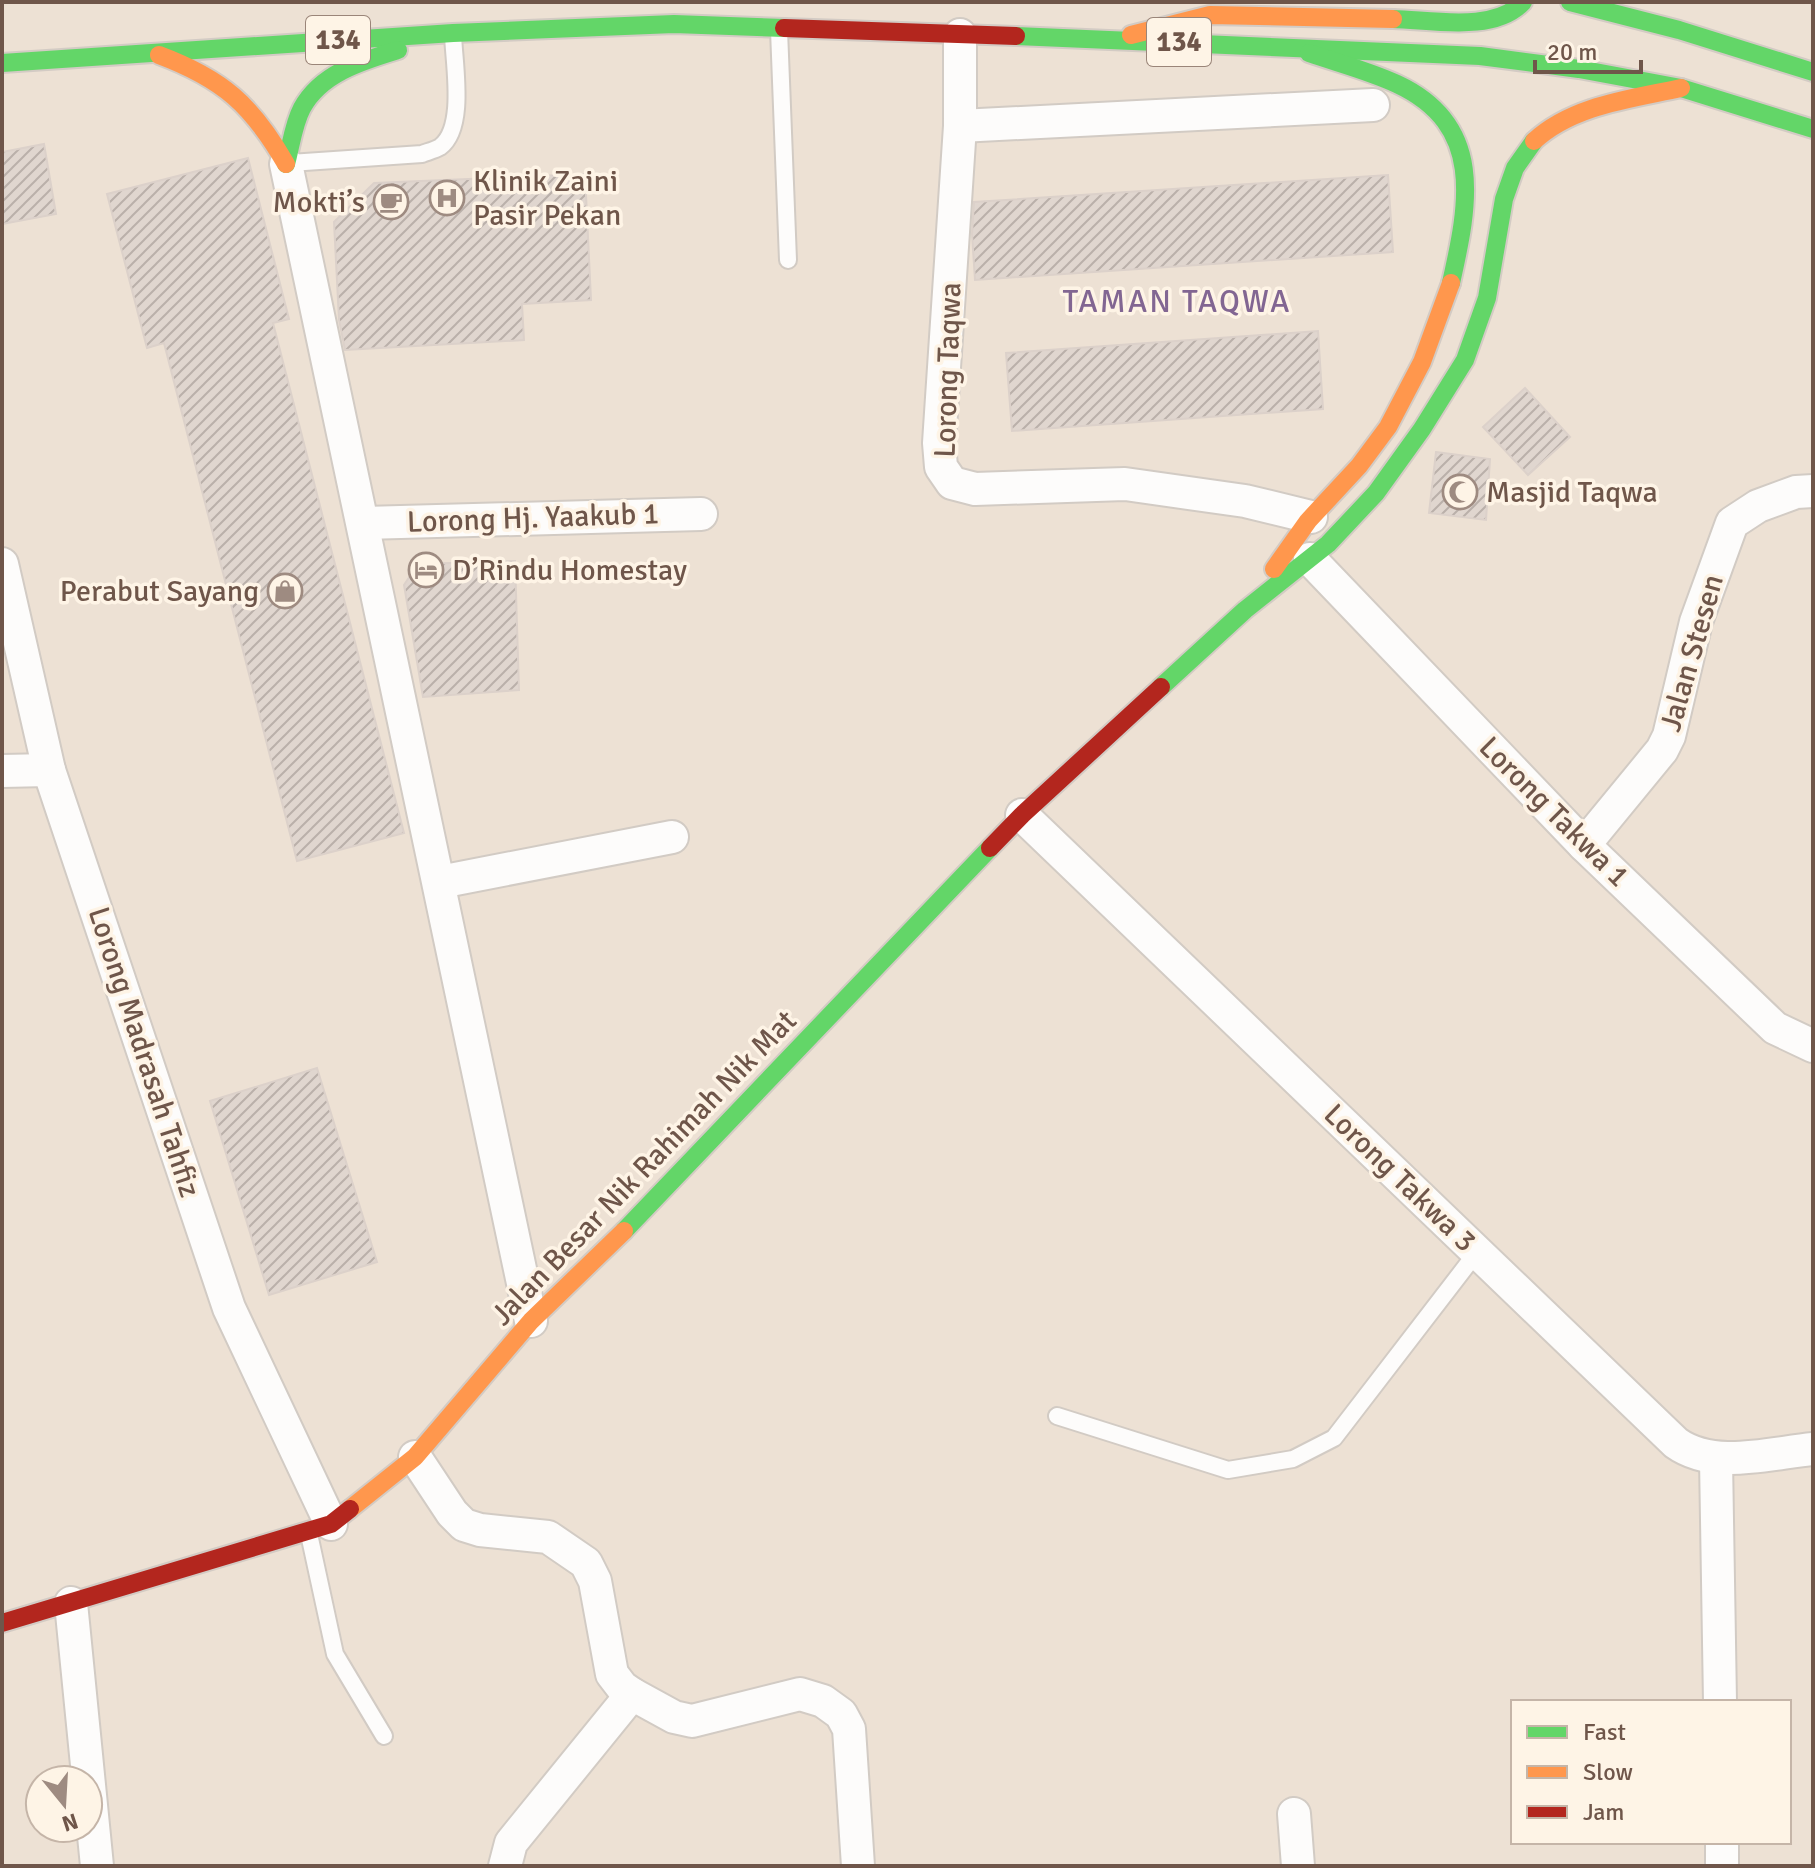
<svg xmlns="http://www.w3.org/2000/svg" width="1815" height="1868" viewBox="0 0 1815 1868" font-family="Signika,sans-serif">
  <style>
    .residential { fill: #ede1d4; fill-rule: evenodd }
    .building { fill: url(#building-hatch); stroke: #dcd1ca; stroke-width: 2 }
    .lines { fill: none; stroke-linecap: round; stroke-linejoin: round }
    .lane-casing { stroke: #d2cbc4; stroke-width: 20 }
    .street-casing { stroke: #d2cbc4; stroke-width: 36 }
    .fast-casing { stroke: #d3cbc4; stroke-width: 22 }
    .slow-casing { stroke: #d3cbc4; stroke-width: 22 }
    .jam-casing { stroke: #d3cbc4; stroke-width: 22 }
    .lane { stroke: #fdfcfb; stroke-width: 16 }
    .street { stroke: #fdfcfb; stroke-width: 32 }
    .fast { stroke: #63d668; stroke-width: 18 }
    .slow { stroke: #ff974d; stroke-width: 18 }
    .jam { stroke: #b3261e; stroke-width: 18 }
    .labels { text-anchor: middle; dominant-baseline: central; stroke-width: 7; stroke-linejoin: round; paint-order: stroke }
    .shield { fill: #fef4e6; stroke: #9a8579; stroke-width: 2 }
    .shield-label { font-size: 28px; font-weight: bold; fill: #6f564a }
    .poi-label { font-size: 30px; fill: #6f564a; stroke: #fef4e6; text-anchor: start }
    .street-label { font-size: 30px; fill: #6f564a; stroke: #fef4e6 }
    .neighbourhood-label { font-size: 32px; letter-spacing: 2px; fill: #826692; stroke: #fef4e6 }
  </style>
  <defs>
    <pattern id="building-hatch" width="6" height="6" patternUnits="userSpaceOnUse" patternTransform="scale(2)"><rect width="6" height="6" fill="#e0d6cf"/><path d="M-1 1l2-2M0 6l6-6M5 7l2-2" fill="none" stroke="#bab0aa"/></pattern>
  </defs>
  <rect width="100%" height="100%" fill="#f4eee7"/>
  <!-- residential -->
  <path class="residential" d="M2 2H1813V1866H2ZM1513 1702H1789V1842H1513ZM40 1780H88V1828H40Z"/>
  <!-- building -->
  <g class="building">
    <path d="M44 144 56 214 2 224V152Z"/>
    <path d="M248 158 289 319 273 323 404 833 297 861 164 343 147 348 107 194Z"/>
    <path d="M585 174 591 300 522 304 524 340 345 350 339 320 334 222 374 183Z"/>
    <path d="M1388 175 1393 252 975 280 972 234 974 202Z"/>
    <path d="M1318 331 1323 409 1012 431 1006 353Z"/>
    <path d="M1525 388 1570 437 1528 475 1483 427Z"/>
    <path d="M1436 452 1490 459 1486 520 1429 513Z"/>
    <path d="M515 561 519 690 423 697 404 585 418 564Z"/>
    <path d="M317 1068 377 1262 269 1295 210 1101Z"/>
  </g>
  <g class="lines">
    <!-- lane casing -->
    <g class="lane-casing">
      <g id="lane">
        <path d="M779 30 788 260"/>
        <path d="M290 163 422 154C427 152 435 150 440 147 466 128 454 64 453 35"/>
        <path d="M1057 1416 1228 1470 1293 1459 1334 1438 1477 1252"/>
        <path d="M309 1534 335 1654 384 1736"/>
      </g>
    </g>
    <!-- street casing -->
    <g class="street-casing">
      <g id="street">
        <path d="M960 35V126L939 443 941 467 952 483 975 489 1125 484 1245 501 1311 517"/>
        <path d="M960 126 1373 105"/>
        <path d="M286 164 531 1321"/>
        <path d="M364 523 701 514"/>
        <path d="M1310 559 1584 845 1775 1028 1813 1046"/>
        <path d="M2 564 49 770 229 1308 331 1524"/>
        <path d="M2 771 49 770"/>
        <path d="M1022 815 1676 1443C1714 1470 1770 1453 1813 1449"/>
        <path d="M1584 845 1662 750 1669 736 1696 622 1732 523 1758 506 1796 492 1813 491"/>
        <path d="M440 882 672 837"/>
        <path d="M415 1457 452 1513 464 1525 480 1530 548 1537 586 1563 595 1581 612 1674 622 1687 632 1694 674 1717 692 1721 800 1694 823 1701 841 1714 849 1729 858 1866"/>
        <path d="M1716 1459 1720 1702"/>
        <path d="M71 1603 97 1866"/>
        <path d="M1294 1814 1298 1866"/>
        <path d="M1722 1842V1866"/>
        <path d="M505 1866 511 1843 632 1694"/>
      </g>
    </g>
    <!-- fast casing -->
    <g class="fast-casing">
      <g id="fast">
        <path d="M1570 2 1679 30 1813 72"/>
        <path d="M1393 19C1433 20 1494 33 1523 2"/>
        <path d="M1016 36 1480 56 1579 69 1681 88 1813 129"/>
        <path d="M1309 53C1338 63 1369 71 1397 84 1485 125 1469 203 1451 283"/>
        <path d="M2 63 453 33 674 24 784 28"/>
        <path d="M286 164C291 146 293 125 302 108 321 73 362 61 398 50"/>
        <path d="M1161 687 1245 610 1328 544 1376 493 1422 429 1465 360 1487 298 1504 199 1515 168 1534 141"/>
        <path d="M624 1231 990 848"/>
      </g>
    </g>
    <!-- slow casing -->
    <g class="slow-casing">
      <g id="slow">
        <path d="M1131 35 1210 15 1393 19"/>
        <path d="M159 55C223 79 252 105 286 164"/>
        <path d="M1534 141C1573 105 1631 99 1681 88"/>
        <path d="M1274 569 1308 521 1359 466 1388 427 1422 362 1451 283"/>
        <path d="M350 1509 415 1457 531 1321 624 1231"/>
      </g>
    </g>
    <!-- jam casing -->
    <g class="jam-casing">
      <g id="jam">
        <path d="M784 28 1016 36"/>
        <path d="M990 848 1022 815 1161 687"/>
        <path d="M2 1623 331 1524 350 1509"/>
      </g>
    </g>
    <!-- lane -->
    <use href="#lane" class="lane"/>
    <!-- street -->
    <use href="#street" class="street"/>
    <!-- fast -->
    <use href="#fast" class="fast"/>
    <!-- slow -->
    <use href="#slow" class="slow"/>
    <!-- jam -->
    <use href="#jam" class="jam"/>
  </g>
  <!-- icons -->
  <defs>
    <g id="hospital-ring" transform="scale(1.8)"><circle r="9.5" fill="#fef4e6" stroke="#9e8b81" stroke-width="1.5"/><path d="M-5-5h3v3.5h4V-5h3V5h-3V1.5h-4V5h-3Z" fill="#9e8b81"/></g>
    <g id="cafe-ring" transform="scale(1.8)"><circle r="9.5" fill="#fef4e6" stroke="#9e8b81" stroke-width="1.5"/><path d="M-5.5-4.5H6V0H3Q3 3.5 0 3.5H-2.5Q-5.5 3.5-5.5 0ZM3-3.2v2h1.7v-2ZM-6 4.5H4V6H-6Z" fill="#9e8b81"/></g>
    <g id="mosque-ring" transform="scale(1.8)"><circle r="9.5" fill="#fef4e6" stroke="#9e8b81" stroke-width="1.5"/><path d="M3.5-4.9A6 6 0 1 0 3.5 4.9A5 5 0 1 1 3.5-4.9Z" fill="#9e8b81"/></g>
    <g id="hotel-ring" transform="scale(1.8)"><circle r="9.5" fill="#fef4e6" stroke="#9e8b81" stroke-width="1.5"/><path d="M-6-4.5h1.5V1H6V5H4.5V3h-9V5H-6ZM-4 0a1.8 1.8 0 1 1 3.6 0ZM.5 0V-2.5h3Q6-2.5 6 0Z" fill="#9e8b81"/></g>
    <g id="shop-ring" transform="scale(1.8)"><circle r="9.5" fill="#fef4e6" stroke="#9e8b81" stroke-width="1.5"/><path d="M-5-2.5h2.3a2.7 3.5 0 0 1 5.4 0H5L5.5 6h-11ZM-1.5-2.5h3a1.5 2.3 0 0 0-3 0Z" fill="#9e8b81"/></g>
  </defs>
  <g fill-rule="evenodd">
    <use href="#hospital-ring" x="447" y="198"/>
    <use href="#cafe-ring" x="391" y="202"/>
    <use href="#mosque-ring" x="1460" y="492"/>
    <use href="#hotel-ring" x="426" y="570"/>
    <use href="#shop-ring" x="285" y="591"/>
  </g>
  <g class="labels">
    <!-- shield labels -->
    <g class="shield">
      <rect x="306" y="16" width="64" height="48" rx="6"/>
      <rect x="1147" y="18" width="64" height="48" rx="6"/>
    </g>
    <g class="shield-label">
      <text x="338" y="40">134</text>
      <text x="1179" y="42">134</text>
    </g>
    <!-- poi labels -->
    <g class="poi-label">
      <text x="473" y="181">Klinik Zaini<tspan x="473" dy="34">Pasir Pekan</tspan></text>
      <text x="365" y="202" text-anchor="end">Mokti’s</text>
      <text x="1486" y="492">Masjid Taqwa</text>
      <text x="452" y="570">D’Rindu Homestay</text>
      <text x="259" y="591" text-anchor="end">Perabut Sayang</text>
    </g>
    <!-- street labels -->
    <g class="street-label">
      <text transform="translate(948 370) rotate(-88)">Lorong Taqwa</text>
      <text transform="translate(533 518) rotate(-2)">Lorong Hj. Yaakub 1</text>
      <text transform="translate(1692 653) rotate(-74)">Jalan Stesen</text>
      <text transform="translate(1554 812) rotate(45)">Lorong Takwa 1</text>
      <text transform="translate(144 1052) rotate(72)">Lorong Madrasah Tahfiz</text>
      <text transform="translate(644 1168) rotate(-46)">Jalan Besar Nik Rahimah Nik Mat</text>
      <text transform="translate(1400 1178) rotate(44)">Lorong Takwa 3</text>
    </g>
    <!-- neighbourhood labels -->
    <g class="neighbourhood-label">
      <text x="1177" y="301">TAMAN TAQWA</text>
    </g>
  </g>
  <!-- border -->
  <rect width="1815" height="1868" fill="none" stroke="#6f564a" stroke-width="8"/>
  <!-- legend -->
  <rect x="1511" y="1700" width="280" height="144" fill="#fef4e6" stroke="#c5b5a8" stroke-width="2"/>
  <rect x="1527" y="1726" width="40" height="12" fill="#63d668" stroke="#c5b5a8" stroke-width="2"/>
  <text x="1583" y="1740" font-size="24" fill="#6f564a">Fast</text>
  <rect x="1527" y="1766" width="40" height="12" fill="#ff974d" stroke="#c5b5a8" stroke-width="2"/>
  <text x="1583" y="1780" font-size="24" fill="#6f564a">Slow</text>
  <rect x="1527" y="1806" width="40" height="12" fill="#b3261e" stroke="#c5b5a8" stroke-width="2"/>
  <text x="1583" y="1820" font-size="24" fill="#6f564a">Jam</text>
  <!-- north arrow -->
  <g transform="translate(64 1804) rotate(162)"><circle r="38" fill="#fef4e6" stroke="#c5b5a8" stroke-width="2"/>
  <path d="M0-6L14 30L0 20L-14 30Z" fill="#9e8b81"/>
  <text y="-12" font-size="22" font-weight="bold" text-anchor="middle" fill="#6f564a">N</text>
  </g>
  <!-- scale -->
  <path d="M1535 60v12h106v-12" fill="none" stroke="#6f564a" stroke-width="4"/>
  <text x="1547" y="60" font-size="24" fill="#6f564a" stroke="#fef4e6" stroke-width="6" paint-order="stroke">20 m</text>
</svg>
